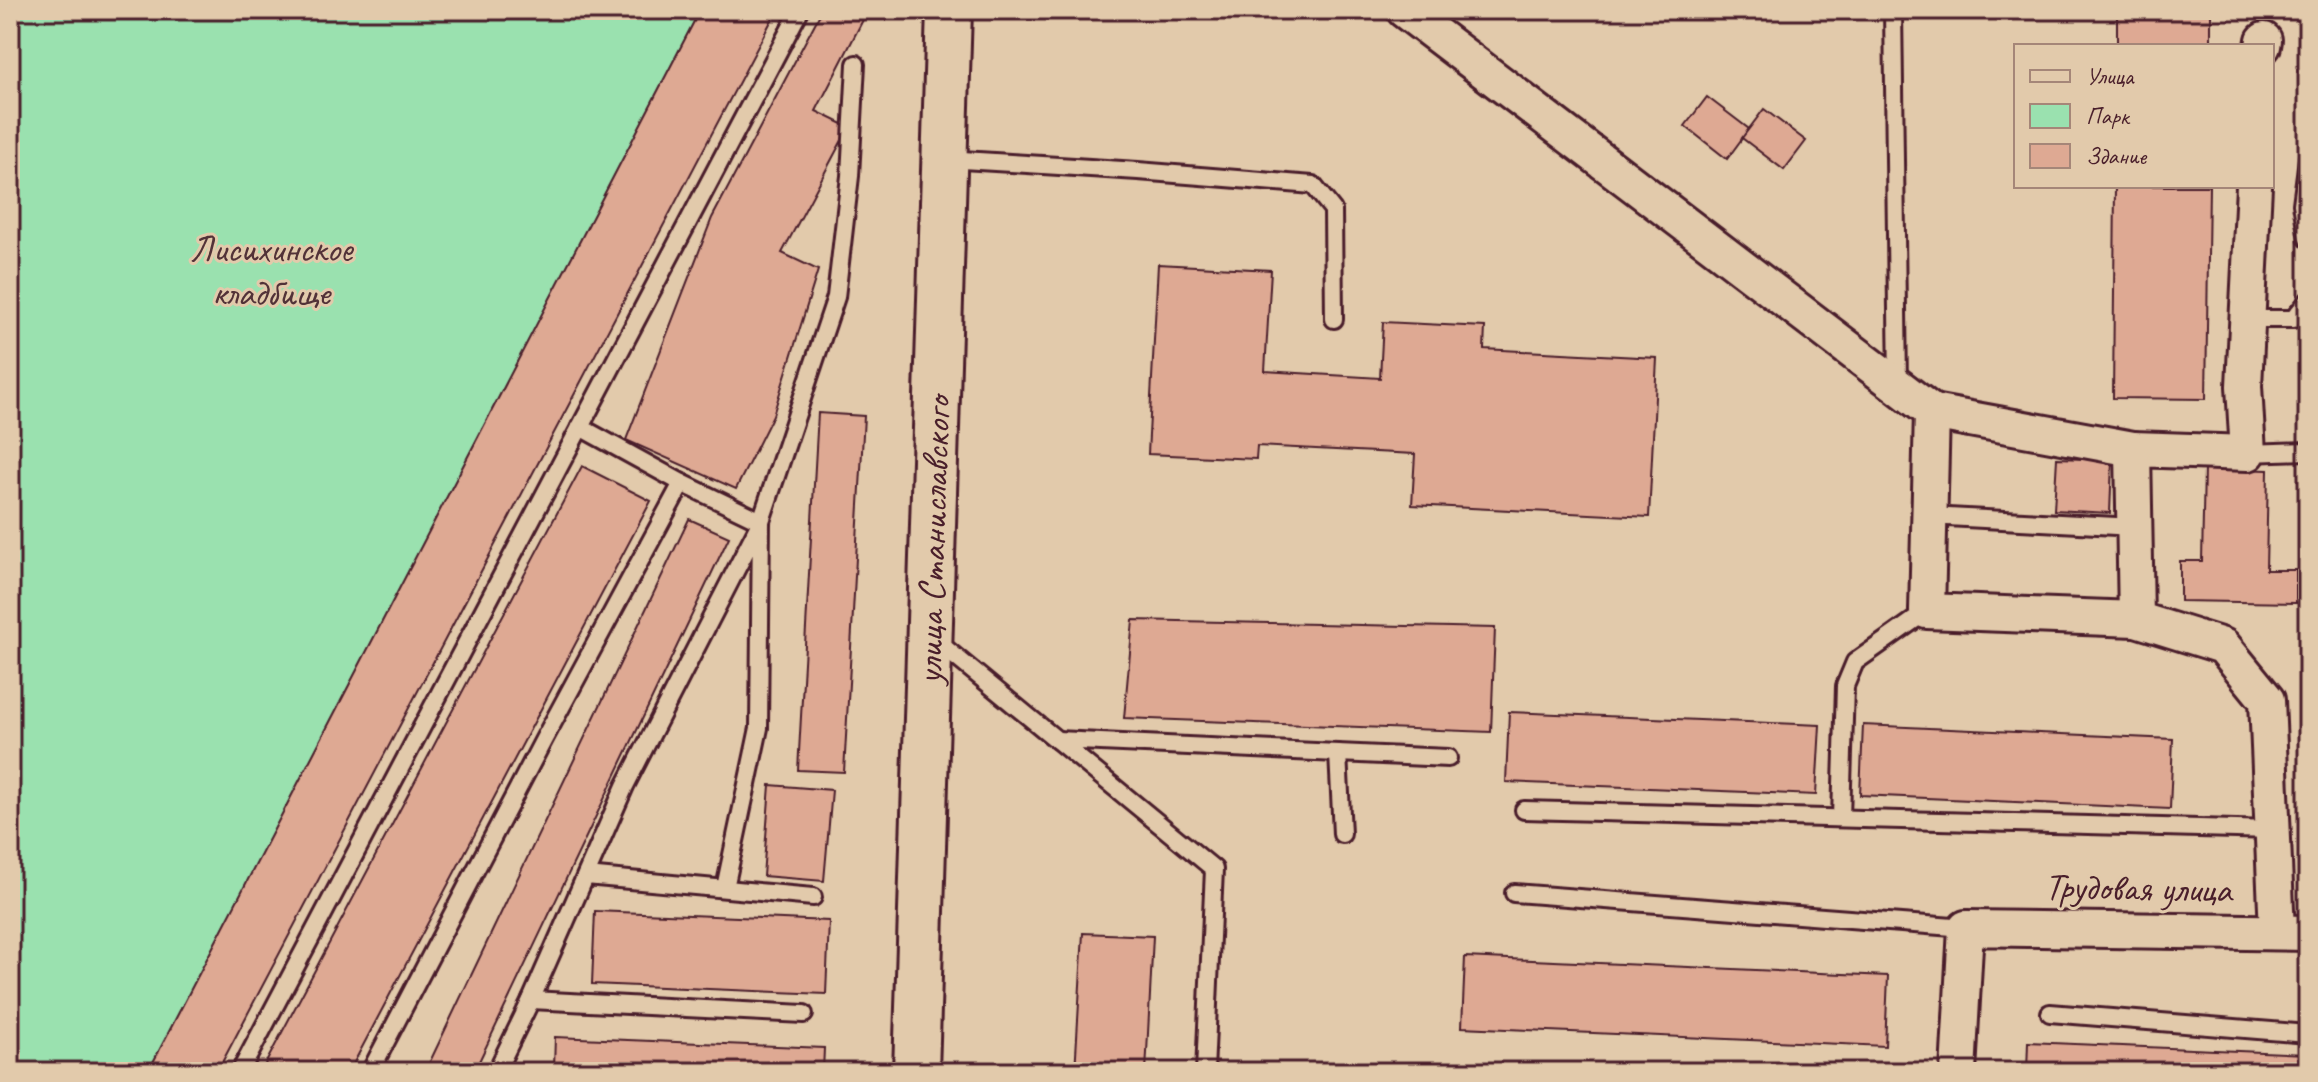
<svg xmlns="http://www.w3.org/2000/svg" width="2318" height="1082" viewBox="0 0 2318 1082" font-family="Caveat,sans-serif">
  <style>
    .green { fill: #9ae1af; stroke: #72806d; stroke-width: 2 }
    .building { fill: #dea993; stroke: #4a1f2b; stroke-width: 2 }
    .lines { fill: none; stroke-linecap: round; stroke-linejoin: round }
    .lane-casing { stroke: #4a1f2b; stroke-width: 22 }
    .street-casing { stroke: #4a1f2b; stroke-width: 40 }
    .secondary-casing { stroke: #4a1f2b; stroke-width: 50 }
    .lane { stroke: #e2caab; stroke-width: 16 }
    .street { stroke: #e2caab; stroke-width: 34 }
    .secondary { stroke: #e2caab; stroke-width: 44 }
    .labels { text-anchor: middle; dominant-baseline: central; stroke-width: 6; stroke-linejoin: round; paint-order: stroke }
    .park-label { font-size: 38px; fill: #523238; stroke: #e2caab }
    .street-label { font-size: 38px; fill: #4a1f2b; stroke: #e2caab }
  </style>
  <rect width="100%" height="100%" fill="#e2caab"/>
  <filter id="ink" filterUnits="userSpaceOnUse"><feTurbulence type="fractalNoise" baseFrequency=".0125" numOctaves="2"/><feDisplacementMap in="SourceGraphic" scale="16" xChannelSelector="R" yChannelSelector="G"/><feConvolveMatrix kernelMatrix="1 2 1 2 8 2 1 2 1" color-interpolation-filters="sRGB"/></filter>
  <g filter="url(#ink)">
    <!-- green -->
    <path class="green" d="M10 10H700L148 1072H10Z"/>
    <!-- building -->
    <g class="building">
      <path d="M700 10H777L217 1072H148Z"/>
      <path d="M822 10H868L816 111 849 127 782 253 818 270 773 415 736 489 626 440 712 218Z"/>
      <path d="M2117 10H2211V13L2117 12Z"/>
      <path d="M2117 12 2211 13V46H2117Z"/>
      <path d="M1707 97 1749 129 1727 159 1685 126Z"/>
      <path d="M1764 109 1806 141 1784 170 1742 138Z"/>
      <path d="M2115 186H2209L2206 399 2113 398Z"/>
      <path d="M1158 264 1271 270 1265 371 1380 378 1383 322 1485 327 1484 349 1657 358 1649 517 1412 505 1415 454 1257 446 1256 459 1148 454Z"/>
      <path d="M818 413 864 416 844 772 798 770Z"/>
      <path d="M2057 458 2112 460 2110 513 2054 510Z"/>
      <path d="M582 466 651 501 349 1072H261Z"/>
      <path d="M2204 468 2268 470 2266 570H2296V603L2180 601V561H2202Z"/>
      <path d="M689 519 729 537 474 1072H425Z"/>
      <path d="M2296 570H2308V604L2296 603Z"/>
      <path d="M1133 620 1495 628 1491 732 1124 718Z"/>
      <path d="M1509 712 1820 725 1816 795 1506 782Z"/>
      <path d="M1863 725 2173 739 2170 809 1860 795Z"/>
      <path d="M770 785 832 790 824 881 763 876Z"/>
      <path d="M595 911 829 921 826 994 592 984Z"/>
      <path d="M1083 933 1153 936 1146 1072H1075Z"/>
      <path d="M1465 957 1888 976 1885 1046 1462 1027Z"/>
      <path d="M555 1037 824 1048 823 1072H526V1066L554 1067Z"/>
      <path d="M2028 1042 2308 1054V1072H2027Z"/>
    </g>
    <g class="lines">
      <!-- lane casing -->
      <g class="lane-casing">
        <g id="lane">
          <path d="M1893 10 1898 384"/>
          <path d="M946 159 1138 171 1313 185 1333 210 1334 319"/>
          <path d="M2308 159 2302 204 2308 239"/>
          <path d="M2246 319H2293L2308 301"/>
          <path d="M580 427 682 483 761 521 759 728 725 888"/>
          <path d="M2248 453 2308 451"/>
          <path d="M1929 516 2134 527"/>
          <path d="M934 639 1214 869 1205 1072"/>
          <path d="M1057 740 1448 758"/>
          <path d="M1338 753 1342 834"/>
          <path d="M1524 810 2273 830"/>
          <path d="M1841 818 1845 686 1855 662 1927 611"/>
          <path d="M586 876 813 897"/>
          <path d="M1514 893 1966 928"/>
          <path d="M531 1000 804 1014"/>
          <path d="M2050 1013 2308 1034"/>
          <path d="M240 1072 800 10"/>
          <path d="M370 1072 544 739 682 483"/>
          <path d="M496 1072 531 1000 625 786 761 521 836 297 850 176 856 64"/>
        </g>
      </g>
      <!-- street casing -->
      <g class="street-casing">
        <g id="street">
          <path d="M1404 10 1932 412 1927 611 2136 619"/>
          <path d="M2263 46 2264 40"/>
          <path d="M2254 186 2244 386 2248 453 2133 449 2136 619 2223 646 2267 700 2277 932"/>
          <path d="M1932 412 2133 449"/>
          <path d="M1958 1072 1966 928 2308 933"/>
        </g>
      </g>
      <!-- secondary casing -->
      <g class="secondary-casing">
        <g id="secondary">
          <path id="s1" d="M916 1072 949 10"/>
        </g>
      </g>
      <!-- lane -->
      <use href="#lane" class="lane"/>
      <!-- street -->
      <use href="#street" class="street"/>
      <!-- secondary -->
      <use href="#secondary" class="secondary"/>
    </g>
  </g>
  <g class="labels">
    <!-- park labels -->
    <g class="park-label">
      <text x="271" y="248">Лисихинское<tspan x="271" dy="44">кладбище</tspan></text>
    </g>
    <!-- street labels -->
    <g class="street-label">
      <text stroke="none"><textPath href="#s1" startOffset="532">улица Станиславского</textPath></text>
      <text transform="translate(2138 888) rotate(1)">Трудовая улица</text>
    </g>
  </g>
  <!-- margin -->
  <rect width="2318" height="1082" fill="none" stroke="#e2caab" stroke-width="40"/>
  <rect x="20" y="20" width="2278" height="1042" fill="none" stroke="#4a1f2b" stroke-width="3" filter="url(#ink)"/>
  <!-- legend -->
  <rect x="2014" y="44" width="260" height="144" fill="#e2caab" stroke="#a58678" stroke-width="2"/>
  <rect x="2030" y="70" width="40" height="12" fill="#e2caab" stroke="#a58678" stroke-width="2"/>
  <text x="2086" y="84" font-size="24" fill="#4a1f2b">Улица</text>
  <rect x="2030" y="104" width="40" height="24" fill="#9ae1af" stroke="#a58678" stroke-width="2"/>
  <text x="2086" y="124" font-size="24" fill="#4a1f2b">Парк</text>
  <rect x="2030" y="144" width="40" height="24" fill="#dea993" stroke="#a58678" stroke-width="2"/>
  <text x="2086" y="164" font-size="24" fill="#4a1f2b">Здание</text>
</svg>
